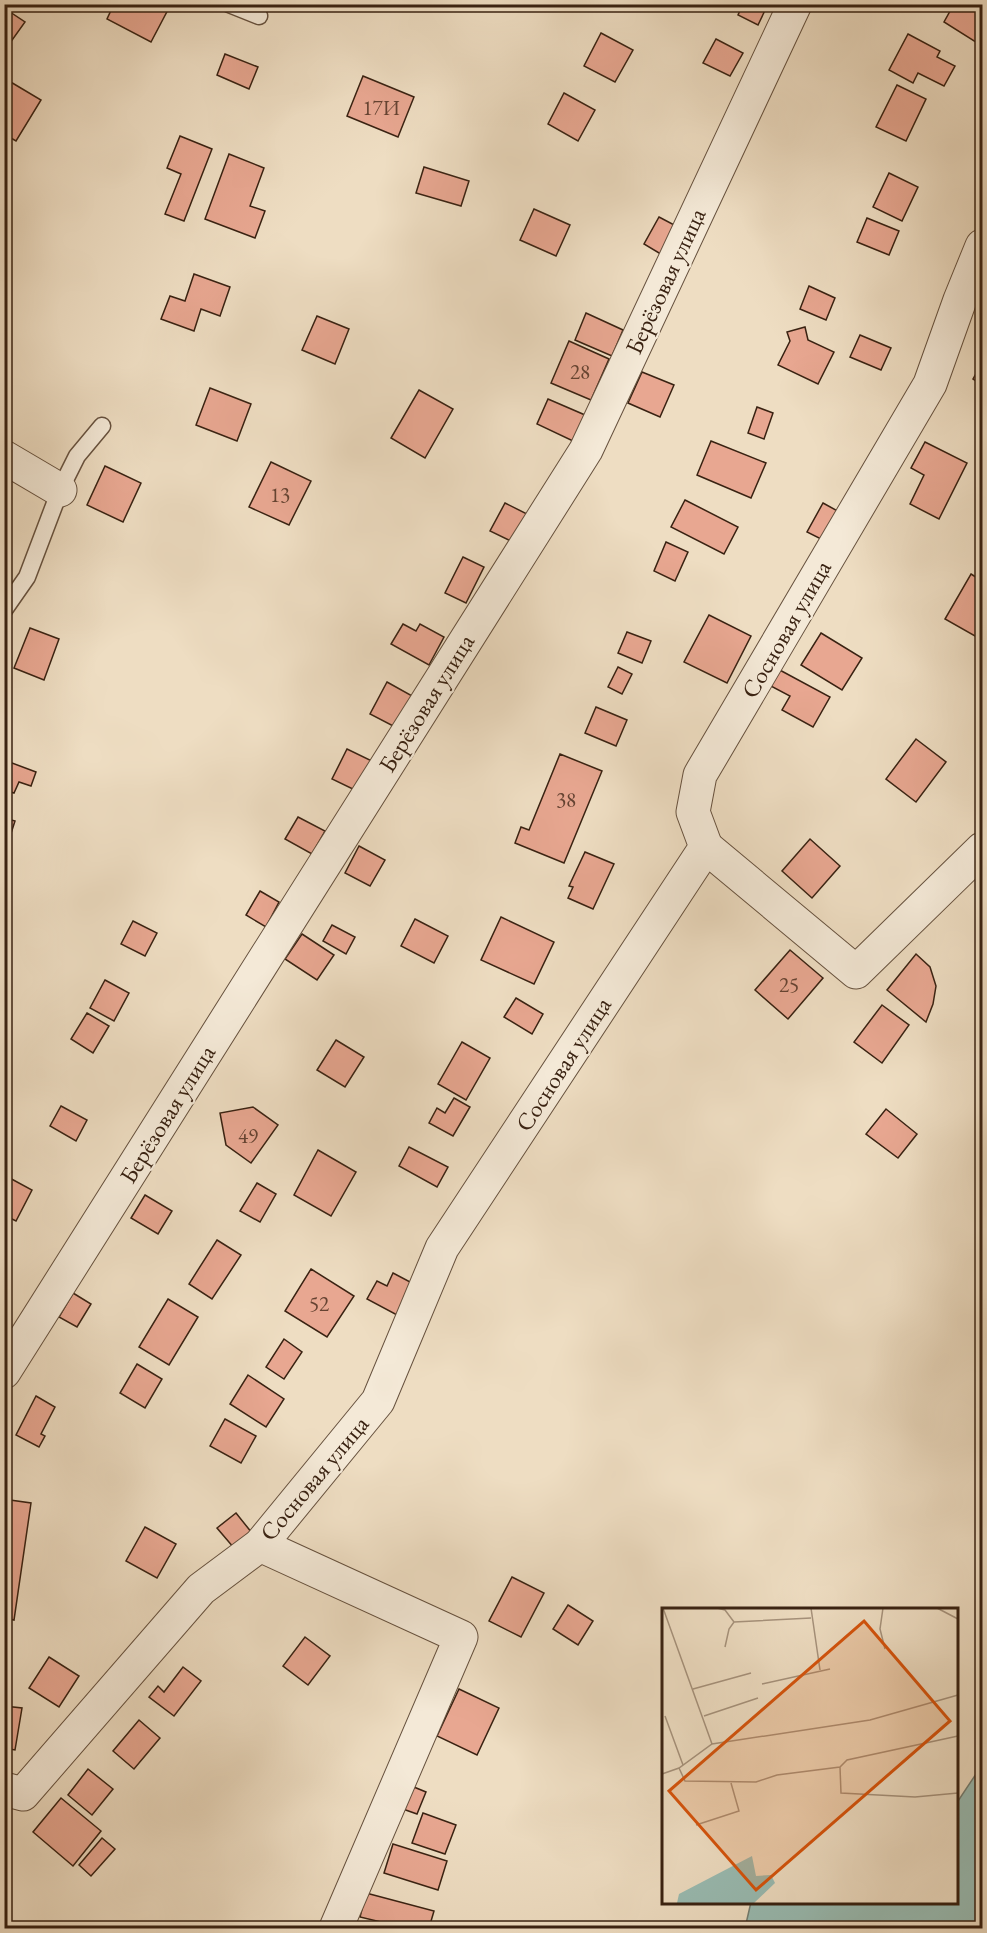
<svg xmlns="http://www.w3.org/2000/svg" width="987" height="1933" viewBox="0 0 987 1933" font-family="'EB Garamond',serif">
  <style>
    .water { fill: #99bcb3; stroke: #737e73; stroke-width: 1.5 }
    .building { fill: #e8a791; stroke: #392212; stroke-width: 1.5 }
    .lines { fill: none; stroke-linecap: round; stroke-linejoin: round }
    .lane-casing { stroke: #66513e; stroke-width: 19 }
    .street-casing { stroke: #66513e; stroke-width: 35 }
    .lane { stroke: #f4e9d7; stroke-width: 16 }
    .street { stroke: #f4e9d7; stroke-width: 33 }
    .labels { text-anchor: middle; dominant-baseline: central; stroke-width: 4.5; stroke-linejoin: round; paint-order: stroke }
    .number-label { font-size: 21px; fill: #654332 }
    .street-label { font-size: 24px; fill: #392212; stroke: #f4e9d7 }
    .inset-road { fill: none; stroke: #a6927c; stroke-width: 1.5 }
    .view { fill: #d6540d; fill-opacity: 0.15; stroke: #d6540d; stroke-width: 3 }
    .inset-edge { fill: none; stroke: #392212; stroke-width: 3 }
  </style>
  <rect width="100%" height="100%" fill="#eeddc2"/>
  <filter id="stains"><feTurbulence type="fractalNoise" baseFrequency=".00333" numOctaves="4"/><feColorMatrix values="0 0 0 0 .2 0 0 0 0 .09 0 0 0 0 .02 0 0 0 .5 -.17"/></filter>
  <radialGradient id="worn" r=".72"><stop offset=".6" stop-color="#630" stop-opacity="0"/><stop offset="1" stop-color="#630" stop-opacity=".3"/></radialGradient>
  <!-- water -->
  <path class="water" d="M978 1771 982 1772V1928H745L751 1902H956V1804Z"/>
  <!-- building -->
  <g class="building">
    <path d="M114 4H171L151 42 107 19Z"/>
    <path d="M743 4H768L758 25 738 15Z"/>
    <path d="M954 4H971L982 12V46L944 22Z"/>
    <path d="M4 8 25 22 5 50H4Z"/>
    <path d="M601 33 633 50 615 82 584 66Z"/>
    <path d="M908 34 940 51 937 57 955 66 944 86 918 73 913 83 889 70Z"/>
    <path d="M716 39 743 53 730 76 703 63Z"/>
    <path d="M225 54 258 67 249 89 217 75Z"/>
    <path d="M363 76 414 97 398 137 347 116Z"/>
    <path d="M9 81 41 100 16 141 4 134V88Z"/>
    <path d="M897 85 926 99 906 141 876 127Z"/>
    <path d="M564 93 595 110 578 141 548 124Z"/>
    <path d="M180 136 212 149 184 221 165 214 181 174 167 168Z"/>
    <path d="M229 154 264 168 250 206 265 211 255 238 205 219Z"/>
    <path d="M424 167 469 181 461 206 416 193Z"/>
    <path d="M889 173 918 187 902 221 873 207Z"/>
    <path d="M534 209 570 225 556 256 520 240Z"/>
    <path d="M659 217 680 228 664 256 644 244Z"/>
    <path d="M867 218 899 231 889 255 857 242Z"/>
    <path d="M194 274 230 287 220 316 201 309 194 331 161 319 170 296 185 301Z"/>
    <path d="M809 286 835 298 826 320 800 309Z"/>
    <path d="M586 313 623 330 612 356 575 340Z"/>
    <path d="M317 316 349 329 335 364 302 350Z"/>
    <path d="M805 327 808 340 834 352 818 384 778 365 790 341 787 332Z"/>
    <path d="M860 335 891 348 881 370 850 357Z"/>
    <path d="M569 341 609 359 591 400 551 383Z"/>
    <path d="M982 363V385L973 379Z"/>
    <path d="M642 372 674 385 660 417 628 403Z"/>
    <path d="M210 388 251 404 237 441 196 425Z"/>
    <path d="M419 390 453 409 425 458 391 438Z"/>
    <path d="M548 399 585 415 573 441 537 424Z"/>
    <path d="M757 407 773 413 764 439 748 433Z"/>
    <path d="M711 441 766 463 751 498 697 475Z"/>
    <path d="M925 442 967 463 939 519 910 504 924 475 911 468Z"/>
    <path d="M271 462 311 481 289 525 249 507Z"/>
    <path d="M105 466 141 483 123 522 87 505Z"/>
    <path d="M685 500 738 527 724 554 671 527Z"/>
    <path d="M505 503 531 516 517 544 490 531Z"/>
    <path d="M823 503 843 514 827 542 807 532Z"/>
    <path d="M666 542 688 552 675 581 654 571Z"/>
    <path d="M463 557 484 567 466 603 445 593Z"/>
    <path d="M971 574 982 581V640L945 619Z"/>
    <path d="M709 615 751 636 727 683 684 662Z"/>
    <path d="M403 624 416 631 420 624 444 637 429 665 391 644Z"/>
    <path d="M30 628 59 639 44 680 14 668Z"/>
    <path d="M627 632 651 641 642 663 618 653Z"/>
    <path d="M821 633 862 658 842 690 801 665Z"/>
    <path d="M618 667 632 674 622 694 608 687Z"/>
    <path d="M776 668 830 697 813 727 782 710 790 696 767 684Z"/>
    <path d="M387 682 414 697 397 728 370 714Z"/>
    <path d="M596 707 627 720 616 746 585 733Z"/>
    <path d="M916 739 946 762 916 802 886 779Z"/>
    <path d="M347 749 374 762 359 792 332 779Z"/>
    <path d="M560 754 602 771 564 863 515 843 521 827 529 830Z"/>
    <path d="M4 760 36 772 31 786 19 782 14 793 4 790Z"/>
    <path d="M298 817 325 831 312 854 285 839Z"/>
    <path d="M4 818 15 821 4 855Z"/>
    <path d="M810 839 840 866 812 898 782 871Z"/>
    <path d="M359 846 385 860 370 886 345 873Z"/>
    <path d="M585 852 614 864 593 909 568 898 573 887 569 886Z"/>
    <path d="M260 891 279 902 266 927 246 915Z"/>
    <path d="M501 917 554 942 534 984 481 960Z"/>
    <path d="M415 919 448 936 434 963 401 946Z"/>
    <path d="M133 921 157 933 145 956 121 944Z"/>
    <path d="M332 925 355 937 346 954 323 941Z"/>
    <path d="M302 934 334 955 317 980 285 959Z"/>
    <path d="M790 950 823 978 788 1019 755 990Z"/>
    <path d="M916 954 930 967 936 986 933 1004 926 1022 887 990Z"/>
    <path d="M105 980 129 993 114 1021 90 1008Z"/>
    <path d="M516 998 543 1014 532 1034 504 1017Z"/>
    <path d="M882 1005 909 1025 882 1063 854 1042Z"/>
    <path d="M87 1013 109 1026 93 1053 71 1039Z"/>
    <path d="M336 1040 364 1057 345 1087 317 1070Z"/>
    <path d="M462 1042 490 1058 466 1100 438 1084Z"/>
    <path d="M454 1098 470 1107 453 1136 429 1123 437 1108 445 1113Z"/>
    <path d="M61 1106 87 1120 76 1141 50 1126Z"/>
    <path d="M253 1107 278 1125 251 1163 226 1145 220 1113Z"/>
    <path d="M886 1109 917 1134 898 1158 866 1134Z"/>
    <path d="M409 1147 448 1167 437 1187 399 1166Z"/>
    <path d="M318 1150 356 1172 331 1216 294 1195Z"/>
    <path d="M6 1176 32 1190 16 1221 4 1215Z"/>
    <path d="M257 1183 276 1194 260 1222 240 1211Z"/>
    <path d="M145 1195 172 1211 158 1234 131 1218Z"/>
    <path d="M217 1240 241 1255 212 1299 189 1284Z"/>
    <path d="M311 1269 354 1296 327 1337 285 1311Z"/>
    <path d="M393 1273 414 1284 397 1315 367 1299 377 1281 387 1286Z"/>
    <path d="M73 1293 91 1304 77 1327 59 1317Z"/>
    <path d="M168 1299 198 1317 169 1365 139 1347Z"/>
    <path d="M284 1339 302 1352 284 1379 266 1367Z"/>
    <path d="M137 1364 162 1379 145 1408 120 1393Z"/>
    <path d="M248 1375 284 1399 266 1427 230 1404Z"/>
    <path d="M36 1396 55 1407 41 1434 45 1436 39 1447 16 1435Z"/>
    <path d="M225 1419 256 1436 241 1463 210 1446Z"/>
    <path d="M10 1500 31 1503 14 1620 4 1618V1535Z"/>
    <path d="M236 1513 252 1533 234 1548 217 1528Z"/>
    <path d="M145 1527 176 1544 157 1578 126 1561Z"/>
    <path d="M512 1577 544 1593 521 1637 489 1621Z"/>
    <path d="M568 1605 593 1621 578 1645 553 1629Z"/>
    <path d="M305 1637 330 1656 308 1685 283 1666Z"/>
    <path d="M49 1657 79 1676 59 1707 29 1688Z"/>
    <path d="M183 1667 201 1681 174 1716 149 1697 158 1686 164 1692Z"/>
    <path d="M459 1689 499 1708 477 1755 437 1736Z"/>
    <path d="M4 1706 22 1708 15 1750 4 1748Z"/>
    <path d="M139 1720 160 1738 134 1769 113 1751Z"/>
    <path d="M88 1769 113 1789 92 1815 68 1795Z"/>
    <path d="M409 1785 426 1792 417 1814 400 1808Z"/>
    <path d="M61 1798 101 1831 73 1866 33 1832Z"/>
    <path d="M423 1813 456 1825 445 1854 412 1843Z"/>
    <path d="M102 1838 115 1849 91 1876 79 1865Z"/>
    <path d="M393 1844 447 1861 438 1890 384 1873Z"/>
    <path d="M366 1893 434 1911 429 1928H406L360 1917Z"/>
  </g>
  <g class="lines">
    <!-- lane casing -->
    <g class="lane-casing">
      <g id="lane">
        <path d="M229 4 259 16"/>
        <path d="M4 610 27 577 60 490 77 456 102 426"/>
      </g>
    </g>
    <!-- street casing -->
    <g class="street-casing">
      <g id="street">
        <path d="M4 457 60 490"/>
        <path d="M706 847 856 972 982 849"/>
        <path d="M4 1372 586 450 795 4"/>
        <path d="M260 1545 461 1637 336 1928"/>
        <path d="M4 1789 23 1794 201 1589 260 1545 378 1401 442 1248 706 847 693 812 700 775 930 384 960 300 982 246"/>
      </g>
    </g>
    <!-- lane -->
    <use href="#lane" class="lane"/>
    <!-- street -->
    <use href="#street" class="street"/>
  </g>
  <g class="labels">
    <!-- number labels -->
    <g class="number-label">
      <text x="381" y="107">17И</text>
      <text x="580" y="371">28</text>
      <text x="280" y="494">13</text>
      <text x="566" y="799">38</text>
      <text x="789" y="984">25</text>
      <text x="248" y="1135">49</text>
      <text x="319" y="1303">52</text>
    </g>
    <!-- street labels -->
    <g class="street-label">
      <text transform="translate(665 281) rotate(-65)">Берёзовая улица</text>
      <text transform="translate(786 629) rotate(-60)">Сосновая улица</text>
      <text transform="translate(426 703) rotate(-58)">Берёзовая улица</text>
      <text transform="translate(563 1064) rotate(-57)">Сосновая улица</text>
      <text transform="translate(167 1114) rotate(-58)">Берёзовая улица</text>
      <text transform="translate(314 1478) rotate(-50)">Сосновая улица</text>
    </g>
  </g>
  <!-- overview -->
  <g transform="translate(662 1608)">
    <rect width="296" height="296" fill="#eeddc2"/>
    <path d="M90 248 94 268 109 267 113 275 92 295H15L17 286Z" fill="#99bcb3"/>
    <path class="inset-road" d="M1 0 50 136M55 0 63 2 72 14M149 0 158 62M221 0 218 21 223 41M275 0 296 11M63 39 67 21 72 14 149 10M100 76 168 61M31 81 89 65M3 108 21 157M42 108 96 90M178 159 179 185 253 189 296 185M17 160 23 173 94 174 115 167 178 159 185 152 296 128M0 166 17 160 50 136 208 112 296 87M34 217 77 203 69 175"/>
    <path class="view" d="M202 13 288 113 94 282 7 183Z"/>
    <rect width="296" height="296" class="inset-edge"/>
  </g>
  <!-- margin -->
  <rect width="987" height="1933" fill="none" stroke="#eeddc2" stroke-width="24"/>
  <rect x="6" y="6" width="975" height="1921" fill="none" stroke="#392212" stroke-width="3"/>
  <rect x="12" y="12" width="963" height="1909" fill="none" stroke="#392212" stroke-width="1.5"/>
  <rect width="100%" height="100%" filter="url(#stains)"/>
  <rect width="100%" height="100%" fill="url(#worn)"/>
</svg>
